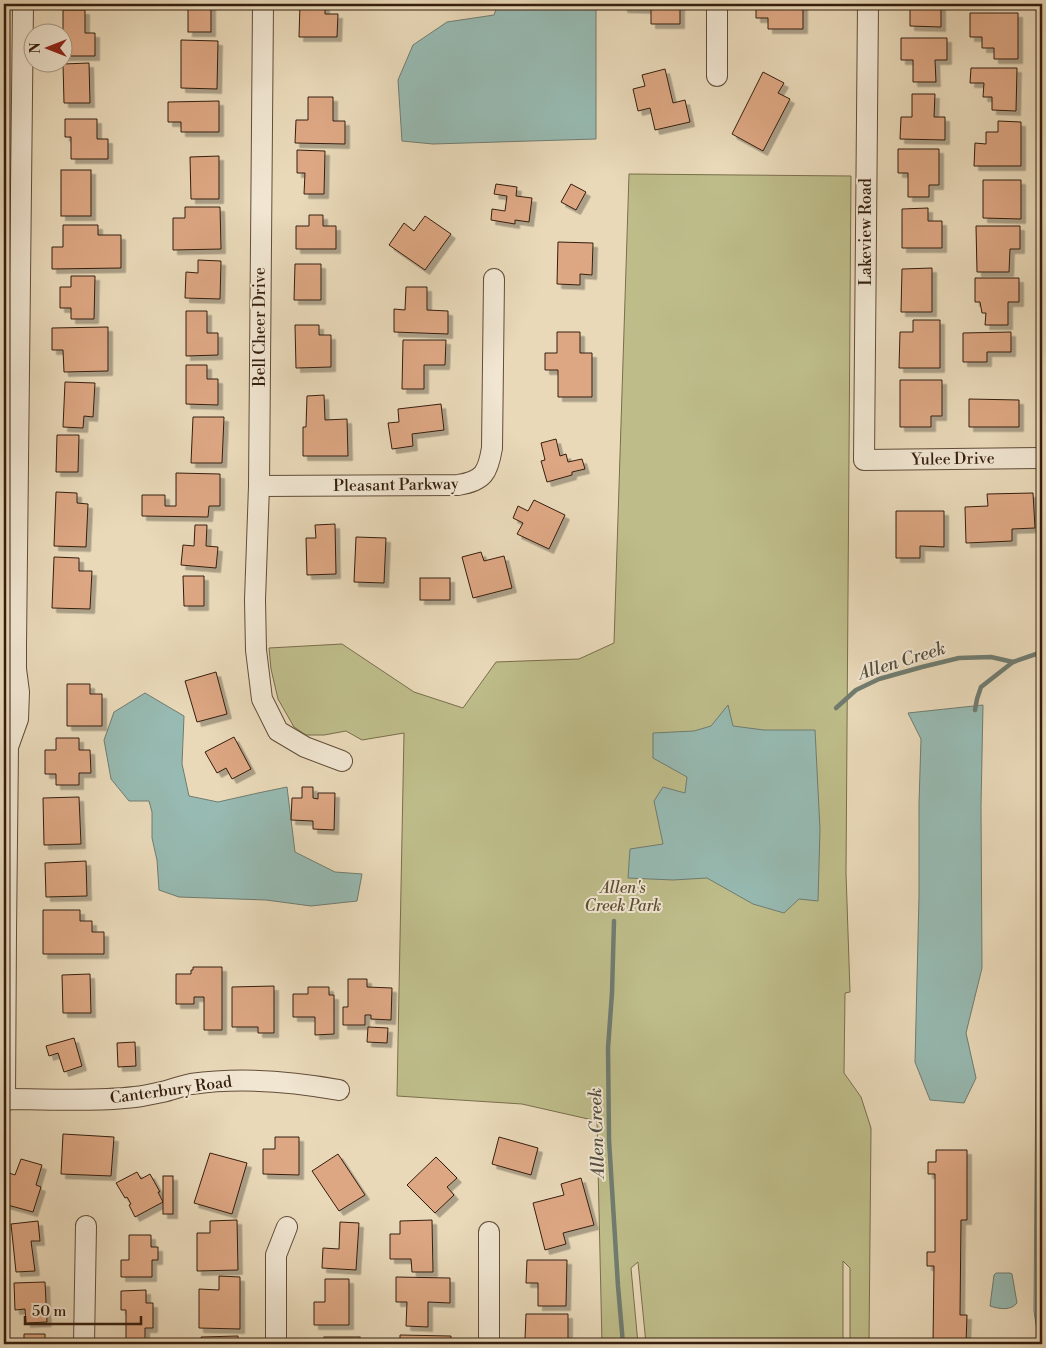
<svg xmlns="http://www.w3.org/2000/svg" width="1046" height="1348" viewBox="0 0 1046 1348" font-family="'Libre Bodoni',serif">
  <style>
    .green { fill: #bebd8a; stroke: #7a6e4c }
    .water { fill: #97bab2; stroke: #707c70 }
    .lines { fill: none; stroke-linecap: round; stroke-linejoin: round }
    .stream { stroke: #707c70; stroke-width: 4.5 }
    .building { fill: #dda783; stroke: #351e0e; filter: url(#shadow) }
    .minor-casing { stroke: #624d39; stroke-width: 22 }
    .minor { stroke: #f1e6d2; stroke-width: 20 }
    .labels { text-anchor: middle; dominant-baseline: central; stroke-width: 4; stroke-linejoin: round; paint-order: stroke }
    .street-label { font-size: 16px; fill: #351e0e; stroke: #f1e6d2 }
    .park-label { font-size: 16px; font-style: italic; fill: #5e4e33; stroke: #f1e6d2 }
    .water-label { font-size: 18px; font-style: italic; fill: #524d3f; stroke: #f1e6d2 }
  </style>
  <defs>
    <filter id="shadow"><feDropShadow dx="4.5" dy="4.5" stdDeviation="0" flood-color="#0004"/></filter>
  </defs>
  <rect width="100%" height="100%" fill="#e9d9b9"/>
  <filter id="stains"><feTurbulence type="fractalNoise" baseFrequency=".004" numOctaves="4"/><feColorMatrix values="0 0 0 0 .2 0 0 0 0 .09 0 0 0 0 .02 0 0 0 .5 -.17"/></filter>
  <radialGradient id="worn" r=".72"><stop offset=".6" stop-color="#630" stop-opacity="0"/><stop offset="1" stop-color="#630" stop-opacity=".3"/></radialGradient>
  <!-- green -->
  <path class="green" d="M629 174 851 176 846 873 850 992 845 993 844 1073 861 1097 871 1128 869 1344H850V1268L843 1261V1344H646L638 1262 631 1268 638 1344H602L597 1121 522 1104 397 1096 404 733 362 740 346 731 324 735H306L294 727 278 699 271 669 269 648 342 644 414 692 463 708 496 662 579 659 614 643Z"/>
  <!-- water -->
  <g class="water">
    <path d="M498 4H596V139L433 144 402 141 398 80 413 45 447 22 494 15Z"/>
    <path d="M1039 676H1042V1344H1039L1034 1311Z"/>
    <path d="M145 693 184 716 182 764 189 796 218 802 258 793 287 787 295 852 335 872 362 874 357 901 311 906 266 900 179 897 159 890 157 860 152 838V812L149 801H129L111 779 104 740 114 712Z"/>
    <path d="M728 705 733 726 764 730H815L820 829 818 901 799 899 784 913 753 904 707 878 673 880 628 878 630 849 663 844 654 801 663 787 685 793 687 777 653 758V733L694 731 711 726Z"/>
    <path d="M983 705 981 806 982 968 966 1033 976 1078 964 1103 930 1100 915 1062 919 896V804L921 739 908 713Z"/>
    <path d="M996 1273H1010L1012 1274 1017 1303C1011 1311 999 1309 990 1306L994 1275Z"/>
  </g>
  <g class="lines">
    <!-- stream -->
    <g class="stream">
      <path d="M836 708 856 690 879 679 922 667 959 658 991 657 1013 662"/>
      <path d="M975 710 977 699 981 687 1013 662 1042 652"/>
      <path d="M614 921 612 993 608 1048 609 1140 618 1286 623 1344"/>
    </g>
  </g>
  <!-- building -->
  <g class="building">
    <rect x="188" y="4" width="23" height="28"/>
    <path d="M300 4H325V14H338L337 37H299Z"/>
    <path d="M623 4H680V24H651V9L623 8Z"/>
    <path d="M756 4H803V29H768V18H756Z"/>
    <path d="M910 5H941V27L910 26Z"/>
    <path d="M63 10H85V33H95V56H63Z"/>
    <path d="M970 13H1018V59H994V48H982V37H970Z"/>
    <path d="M901 38H947V60H935L936 82H913V60H901Z"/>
    <path d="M181 40 218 41 217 89 181 88Z"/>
    <path d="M89 63 90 103H64L63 64Z"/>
    <path d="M971 68H1017L1016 111 992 110V97H983L984 83H970Z"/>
    <path d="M665 69 673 103 685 100 690 122 655 130 650 108 638 111 633 89 645 86 642 75Z"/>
    <path d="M763 72 784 83 778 93 790 99 763 151 732 134Z"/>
    <path d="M912 94H935L934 117H945V140L900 139 901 117H912Z"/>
    <path d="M308 97H333V121H345V144L295 143 296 120H308Z"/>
    <path d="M219 101V132H181V122H168V102Z"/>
    <path d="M65 119H97V139H108V159H71V137H65Z"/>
    <path d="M998 121 1021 122V166H974L975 143 986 144V132H998Z"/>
    <path d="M898 149H939V185H929V197H908V173H898Z"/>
    <path d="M297 150 325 151 324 194H304L305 173H297Z"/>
    <path d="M219 156V199H191L190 157Z"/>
    <rect x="61" y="170" width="30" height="46"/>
    <path d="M983 180H1021V219L983 218Z"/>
    <path d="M496 184 517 187 516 196 532 198 529 222 515 220V224L491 220 492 209 505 211 507 196 494 194Z"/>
    <path d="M571 184 586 192 576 210 561 202Z"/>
    <path d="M185 207H220L221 249 173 250V218H185Z"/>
    <path d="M928 208V221H942V248H902V209Z"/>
    <path d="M309 215H323V226H336V249H296V226H309Z"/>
    <path d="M425 216 451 234 425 270 389 245 404 223 414 231Z"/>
    <path d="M63 225H98V235H121V268L52 269V247H63Z"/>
    <path d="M976 226H1020V249H1010L1009 272H977Z"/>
    <path d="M558 242 593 243 592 275 580 274V285L557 284Z"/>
    <path d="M198 260 221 261 220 299 185 298 186 272 198 273Z"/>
    <path d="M295 264H321V300H294Z"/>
    <path d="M932 268V312H901L902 269Z"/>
    <path d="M71 276H95L94 319H71V308H60V287H71Z"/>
    <path d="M975 278H1019V302H1008V325H985L986 313H982L980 302H975Z"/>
    <path d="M406 287H427V310L448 311V334L394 332V309L405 310Z"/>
    <path d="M186 311H207V333H218V355L186 356Z"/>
    <path d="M913 320H940V368H899L900 332H913Z"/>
    <path d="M295 325H319V335H331V367L296 368Z"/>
    <path d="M108 327V371L64 372 63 350H52V328Z"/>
    <path d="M557 332H580V353H592V397H558V370H545V353H557Z"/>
    <path d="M1011 332V352H987V362H963V333Z"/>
    <path d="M403 340H446L445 365H424V389H402Z"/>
    <path d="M186 365H207V379H218V405L186 404Z"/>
    <path d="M900 380H942V416H931V427H900Z"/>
    <path d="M65 382 95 383 93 417 84 416 83 428 63 427Z"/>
    <path d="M324 395 325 420 347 419 348 456H303V427H306L307 396Z"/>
    <path d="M969 399 1019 400V427H969Z"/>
    <path d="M441 404 444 430 412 434 413 446 392 449 388 423 399 422 398 409Z"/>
    <path d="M193 417H224L222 463H191Z"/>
    <path d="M57 435H79L78 472H56Z"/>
    <path d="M556 439 560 456 566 454 568 462 582 459 585 469 572 472V475L547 482 541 461 545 460 541 443Z"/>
    <path d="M176 473 220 474V506H209L208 517 142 516V495H165V506H176Z"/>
    <path d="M56 492 77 493V503L88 504 86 547 54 546Z"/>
    <path d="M1033 493 1035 528 1012 529V541L966 543 965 507 988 506 987 494Z"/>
    <path d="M534 500 565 515 549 549 517 534 523 523 513 518 518 506 528 511Z"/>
    <path d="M896 511H944V547L920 546V558H896Z"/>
    <path d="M335 524 336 574 307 575 306 538H316L315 525Z"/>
    <path d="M195 525H207L206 546 218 547 216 568 181 565 183 545 194 546Z"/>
    <path d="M356 537 386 538 384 583 354 582Z"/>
    <path d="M481 552 484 561 504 556 512 588 473 598 462 557Z"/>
    <path d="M54 557 79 558V571H92L90 609 52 608Z"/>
    <path d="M183 576H204V606H184Z"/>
    <rect x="420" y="578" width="30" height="22"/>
    <path d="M216 672 227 714 197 722 185 681Z"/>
    <path d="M67 684H90V694H102V726H67Z"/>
    <path d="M234 737 251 769 232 779 226 768 217 773 205 752Z"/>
    <path d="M56 738H79V750H90L91 773H79V785H56V774H45V750H56Z"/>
    <path d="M302 787H313V798L318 799V793H335L334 830 313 829V821L291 820 292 798H302Z"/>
    <path d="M79 797 81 844 44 845 43 798Z"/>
    <path d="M86 861 87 896 46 897 45 863Z"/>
    <path d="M43 910H80V921H92V932H104V954H43Z"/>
    <path d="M193 967H222V1030H204V997H194V1004H176V974H191V970H193Z"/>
    <path d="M90 974 91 1013H63L62 975Z"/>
    <path d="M348 979H367V987L392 988 391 1020 371 1019V1015H365V1025H343V1007H348Z"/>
    <path d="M274 986V1033H258V1027H232V987Z"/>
    <path d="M308 987H329V995H334V1034L315 1035V1017H293V994H308Z"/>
    <path d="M368 1027 388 1028 387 1043 367 1042Z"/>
    <path d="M74 1038 82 1066 64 1072 58 1053 49 1056 46 1046Z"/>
    <path d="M135 1042 136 1066 118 1067 117 1043Z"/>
    <path d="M63 1134 114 1137 111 1176 61 1174Z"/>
    <path d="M275 1137H299V1175L263 1174V1149H275Z"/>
    <path d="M499 1137 538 1148 531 1175 492 1164Z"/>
    <path d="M936 1150H967V1220H961L960 1315H967L966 1344H925V1343H933L934 1266H927V1252H935V1174H928V1162H936Z"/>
    <path d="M210 1153 247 1163 232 1214 194 1203Z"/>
    <path d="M338 1154 365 1195 339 1211 312 1171Z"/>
    <path d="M436 1157 457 1178 447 1187 454 1195 435 1213 407 1185Z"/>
    <path d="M21 1159 42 1165 36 1185 41 1187 33 1212 4 1204V1180L6 1172 15 1175Z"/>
    <path d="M137 1172 141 1179 150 1174 160 1192H158L163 1202 135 1217 129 1205 131 1204 127 1197 125 1198 116 1183Z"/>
    <rect x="163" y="1176" width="10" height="38"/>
    <path d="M581 1178 594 1225 563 1233 566 1244 545 1250 533 1203 564 1195 561 1184Z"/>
    <path d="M237 1220 238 1270 197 1271V1233H210V1221Z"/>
    <path d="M432 1220 433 1272H412L411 1259H390V1234H400V1221Z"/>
    <path d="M38 1221 40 1241H31L35 1271 16 1272 11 1224Z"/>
    <path d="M340 1222 359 1223 356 1270 322 1268 323 1248 339 1249Z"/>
    <path d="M129 1235H151V1247H158V1260H152V1277H121V1260H129Z"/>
    <path d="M527 1260H567L566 1306H538V1283H526Z"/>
    <path d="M219 1276 240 1277V1329L199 1328V1289L219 1290Z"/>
    <path d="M396 1277 450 1278V1303L428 1302V1327L406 1326 407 1302H396Z"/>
    <path d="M325 1279H349V1325H314V1302H325Z"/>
    <path d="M45 1282 47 1322 26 1323 25 1309 15 1310 14 1283Z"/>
    <path d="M146 1290V1303H153V1328H145V1340H126V1310H121V1291Z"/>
    <path d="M526 1314H568V1344H536L537 1339H525Z"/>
    <path d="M24 1334H45V1344H14H24Z"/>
    <path d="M400 1335 451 1336V1344H400Z"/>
    <path d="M238 1336V1344H201V1337Z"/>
    <rect x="324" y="1337" width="36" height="7"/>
  </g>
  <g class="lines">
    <!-- minor casing -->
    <g class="minor-casing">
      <g id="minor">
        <path d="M263 4 259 486 255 600 256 650 262 699 278 731 305 747 342 761"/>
        <path d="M868 4 864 460 1042 458"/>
        <path d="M717 76V4"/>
        <path d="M259 486 458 485C484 481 488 472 492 448L494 279"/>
        <path d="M5 1099 6 933 8 747 18 719 19 692 16 669V646L23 4"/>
        <path d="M4 1102 5 1099C48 1099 93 1102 135 1097 144 1096 153 1094 162 1092 171 1090 181 1086 191 1084 240 1077 290 1081 339 1090"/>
        <path d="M84 1344 86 1226"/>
        <path d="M276 1344V1255L287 1227"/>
        <path d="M489 1344V1232"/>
      </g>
    </g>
    <!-- minor -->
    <use href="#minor" class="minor"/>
  </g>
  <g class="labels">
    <!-- street labels -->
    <g class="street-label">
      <text transform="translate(866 232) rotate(-90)">Lakeview Road</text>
      <text transform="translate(260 327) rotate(-90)">Bell Cheer Drive</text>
      <text transform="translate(953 459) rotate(-1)">Yulee Drive</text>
      <text transform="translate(396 485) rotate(-1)">Pleasant Parkway</text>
      <text transform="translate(171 1090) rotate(-8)">Canterbury Road</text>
    </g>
    <!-- park labels -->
    <g class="park-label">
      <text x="623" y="888">Allen's<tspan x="623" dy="18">Creek Park</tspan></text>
    </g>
    <!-- water labels -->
    <g class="water-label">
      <text transform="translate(902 661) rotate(-17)">Allen Creek</text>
      <text transform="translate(597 1133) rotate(-92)">Allen Creek</text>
    </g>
  </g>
  <!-- margin -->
  <rect width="1046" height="1348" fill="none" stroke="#e9d9b9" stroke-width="20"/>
  <rect x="5" y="5" width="1036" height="1338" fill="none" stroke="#351e0e" stroke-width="2.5"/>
  <rect x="10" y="10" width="1026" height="1328" fill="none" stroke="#351e0e"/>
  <!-- north arrow -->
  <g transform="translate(48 48) rotate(270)"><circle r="24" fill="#f1e6d2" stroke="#a69684"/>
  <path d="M0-4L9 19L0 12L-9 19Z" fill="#8f2418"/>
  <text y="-8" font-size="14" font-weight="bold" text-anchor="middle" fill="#351e0e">N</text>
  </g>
  <!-- scale -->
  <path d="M25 1316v8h116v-8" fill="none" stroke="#351e0e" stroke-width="2.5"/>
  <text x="32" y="1316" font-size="15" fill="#351e0e" stroke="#f1e6d2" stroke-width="4" paint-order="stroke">50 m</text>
  <rect width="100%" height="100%" filter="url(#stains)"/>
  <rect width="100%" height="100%" fill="url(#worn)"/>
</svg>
